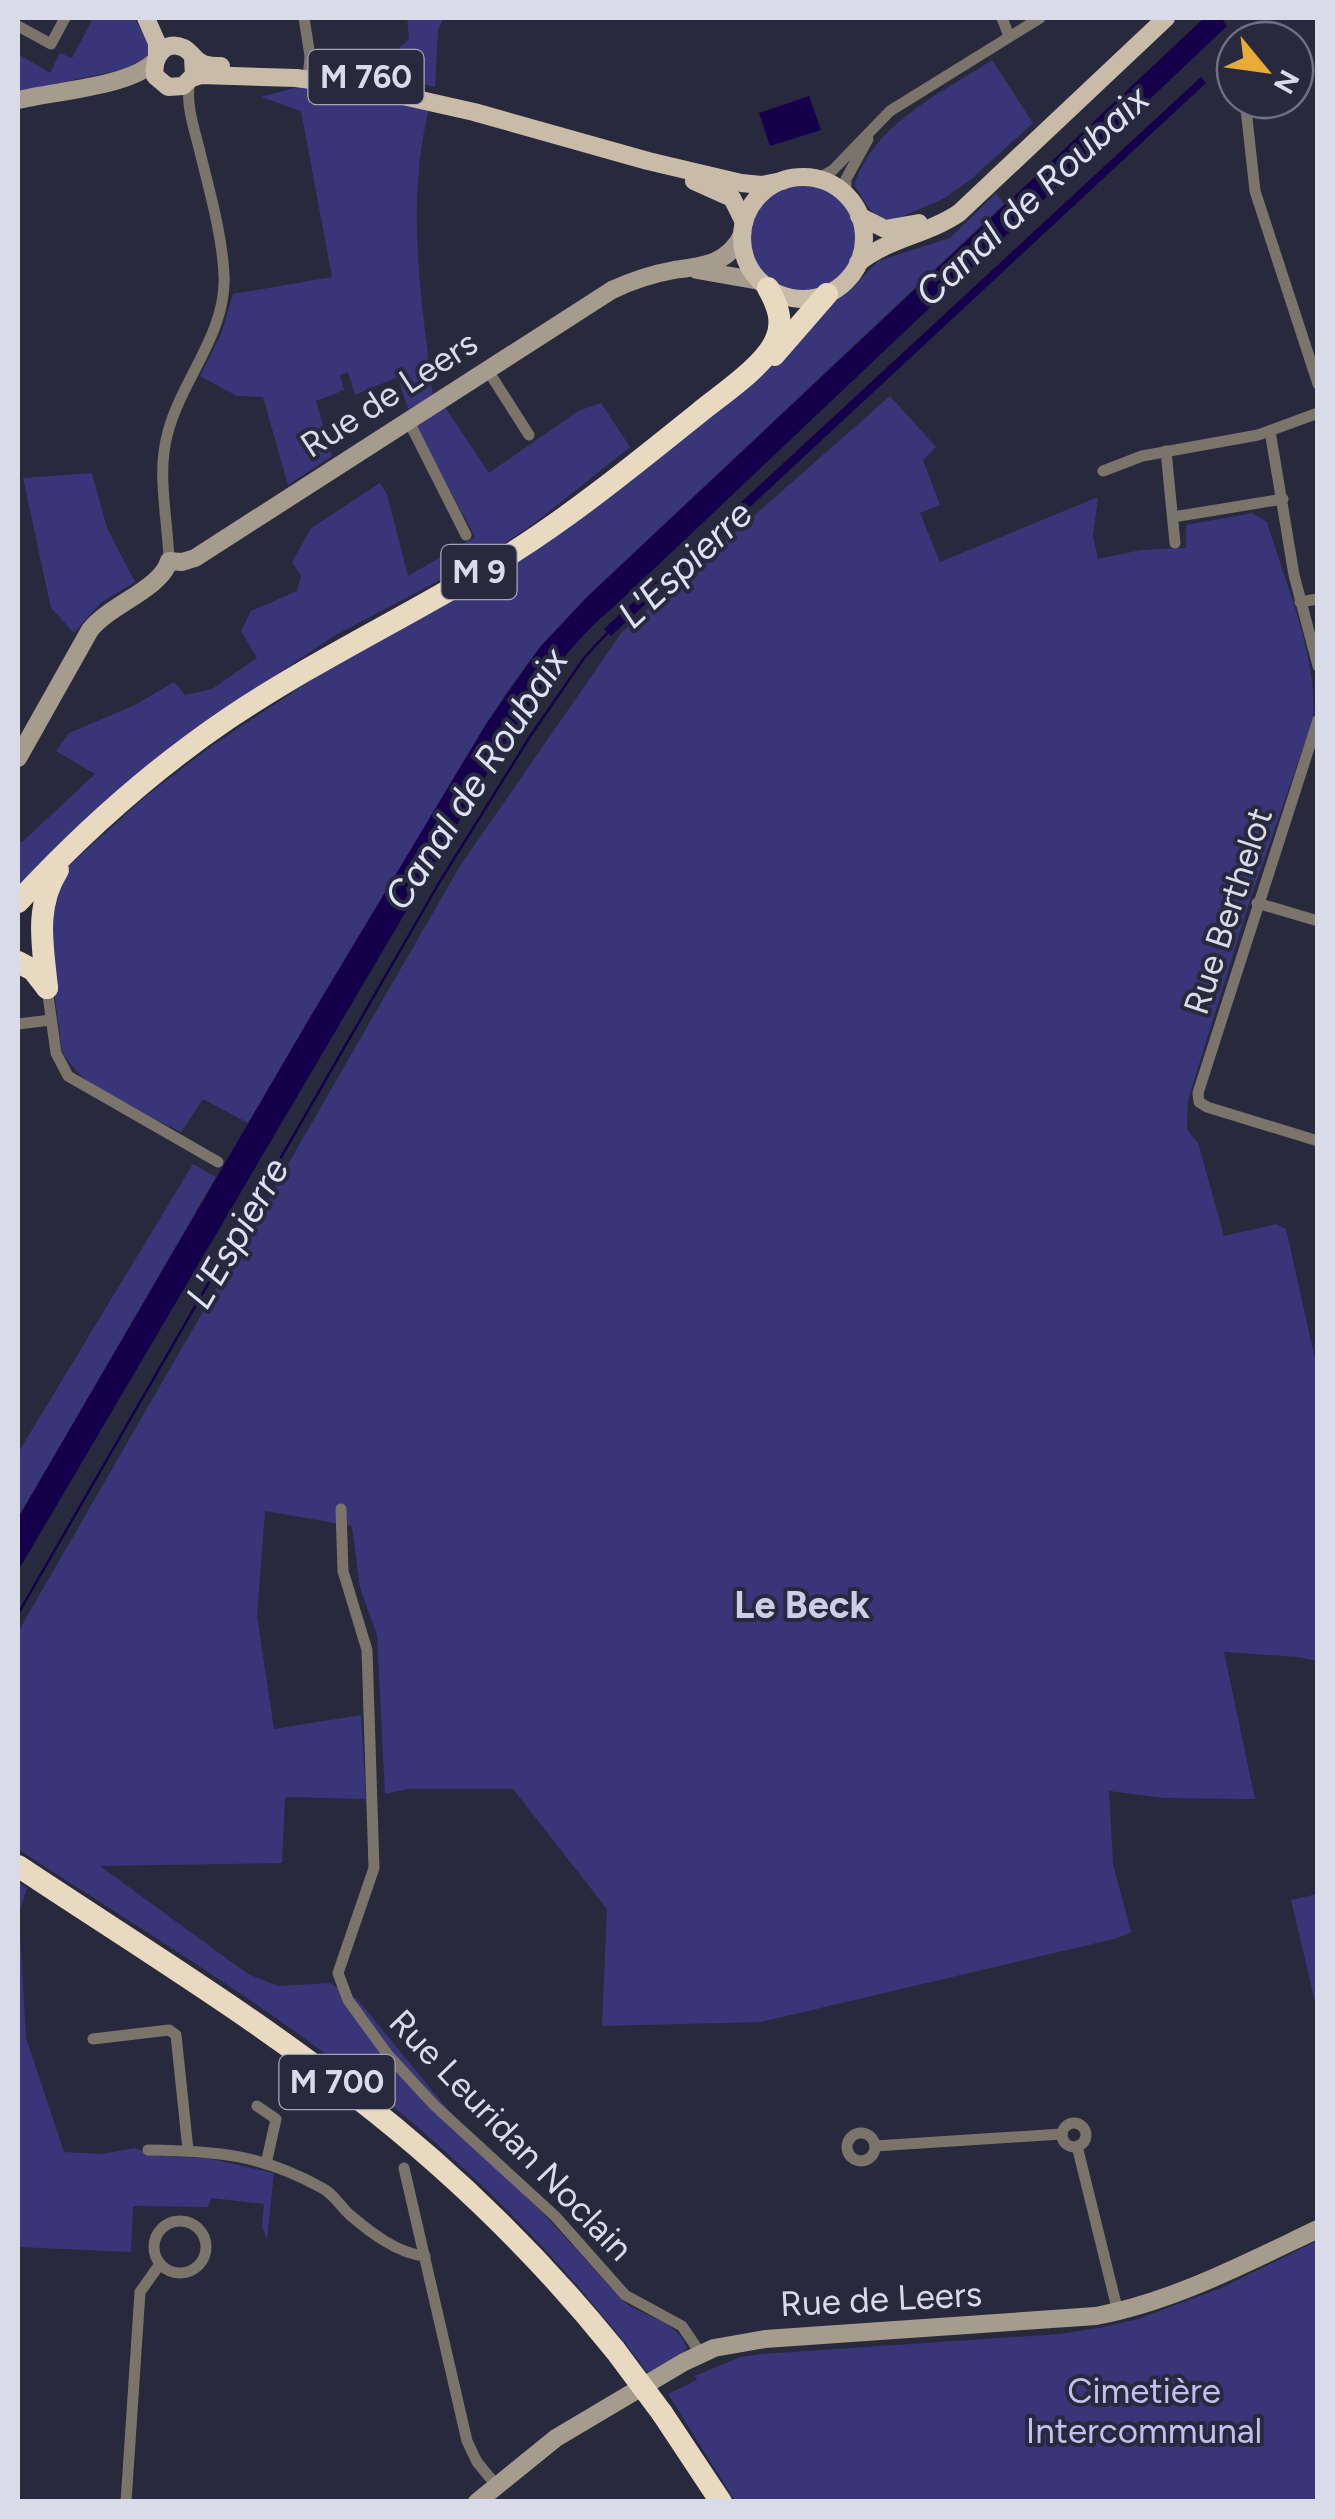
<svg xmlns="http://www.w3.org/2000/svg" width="1335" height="2519" viewBox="0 0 1335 2519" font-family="Figtree,sans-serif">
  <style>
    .green { fill: #393579 }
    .water { fill: #15004c }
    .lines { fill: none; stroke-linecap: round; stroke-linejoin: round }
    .stream { stroke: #15004c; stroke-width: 2.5 }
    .street { stroke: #7a746a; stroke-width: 11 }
    .secondary { stroke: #a69c8e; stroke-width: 18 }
    .primary { stroke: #c8bca9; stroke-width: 18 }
    .highway { stroke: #e8d9c1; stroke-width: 22 }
    .highway-bridge { stroke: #e8d9c1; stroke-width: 22 }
    .labels { text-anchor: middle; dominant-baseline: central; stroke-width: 8; stroke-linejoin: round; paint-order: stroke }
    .shield { fill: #28293d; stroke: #a5a6b5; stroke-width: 2.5 }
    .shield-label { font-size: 32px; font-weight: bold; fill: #dadbe8 }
    .street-label { font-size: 35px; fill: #dadbe8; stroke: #28293d }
    .park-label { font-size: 35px; fill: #bfc2ef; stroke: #28293d }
    .water-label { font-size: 38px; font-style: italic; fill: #dfe1f8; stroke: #28293d }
    .neighbourhood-label { font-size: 38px; font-weight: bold; fill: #cccee8; stroke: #28293d }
  </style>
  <rect width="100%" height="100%" fill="#28293d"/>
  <!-- green -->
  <g class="green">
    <path d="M93 18H134L150 46 148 57 124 69 18 92V54L50 73 60 53 72 58Z"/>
    <path d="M407 18H444L438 29 435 87 392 75 396 51 409 39Z"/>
    <path d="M992 60 1033 123 969 181 943 199 894 220 879 218 868 207 854 185C876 122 940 94 992 60Z"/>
    <path d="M308 84 430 104C405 206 421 294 433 397L408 409 398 377 355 395 348 372 340 375 344 390 316 401 332 456 288 485 263 397 237 396 200 376 221 334 233 294 332 277 301 111 261 97Z"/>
    <circle cx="803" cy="238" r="54"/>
    <path d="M996 193 1004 204 587 597 540 647 504 696 248 1123 203 1099 181 1132C141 1111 84 1093 62 1051L45 921 62 872 146 796 213 745 343 659 596 507 774 365 832 302 850 290 878 261 950 238Z"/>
    <path d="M890 396 936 447 923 460 940 505 920 513 940 562 1098 497 1093 536 1098 559 1141 550 1186 548V525L1252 513 1267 522C1285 583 1318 656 1313 719L1250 900 1188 1100 1187 1130 1198 1143 1224 1236 1276 1224 1286 1229 1317 1368V1661L1298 1657 1224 1652 1255 1799 1164 1798 1109 1791 1113 1864 1131 1932 1118 1938 761 2022 602 2026 607 1909 513 1789H408L385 1794 377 1635 360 1588 352 1526 265 1511 257 1616 274 1729 361 1715 366 1799 285 1797 282 1863 100 1866 248 1974 278 1986 330 1983 357 1999 495 2167 542 2212 622 2300C644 2319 676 2318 687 2348L684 2351 648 2373C568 2267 473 2169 369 2087 258 1999 135 1926 18 1849V1632L460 866 622 632Z"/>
    <path d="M601 403 630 447 536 522 489 554 334 636 230 706 18 889V840L22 842 95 774 56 751 69 733 135 705 174 682 185 695 212 689 257 658 241 631 251 611 297 591 301 576 292 562 311 528 380 483 387 494 408 576 475 537 416 427 445 407 489 473 578 411Z"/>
    <path d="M92 473 107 528 135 582 100 603 74 633 51 608 23 478Z"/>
    <path d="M193 1164 216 1177 18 1518V1453Z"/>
    <path d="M18 1882 27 1888 19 1913 26 2038 64 2152 102 2154 135 2148 153 2155 212 2159 274 2173 267 2239 262 2227 264 2204 211 2198 208 2207 133 2206 131 2252 18 2247Z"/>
    <path d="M1317 1894H1318L1317 2010 1291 1900Z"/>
    <path d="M1317 2241V2501H735L668 2394 697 2380 695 2376 740 2357 762 2354 1060 2334 1099 2328 1138 2319 1221 2288Z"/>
  </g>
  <!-- water -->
  <g class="water">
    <path d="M1204 18H1227L1223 21 1227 26 616 605C556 653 518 724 478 789L18 1571V1518L309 1019 486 724 540 647 587 597Z"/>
    <path d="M1201 77 1206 83 611 636 604 629Z"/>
    <path d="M809 96 821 130 770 146 759 113Z"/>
  </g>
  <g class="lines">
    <!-- stream -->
    <path class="stream" d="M18 1614 439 883 529 738 584 658 609 631"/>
    <!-- street -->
    <g class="street">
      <path d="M304 18 310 56 308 80"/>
      <path d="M1002 18 1009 36"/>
      <path d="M18 26 51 44 65 18"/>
      <path d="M1245 100 1255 191 1318 384"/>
      <path d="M817 179 833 170 890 111 1040 18"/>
      <path d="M846 195V179L868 139"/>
      <path d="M487 369 529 435"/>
      <path d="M408 420 466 535"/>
      <path d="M1270 431 1294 575 1318 666"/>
      <path d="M1166 451 1175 543"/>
      <path d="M1103 471 1142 456 1258 435 1318 413"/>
      <path d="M1173 517 1283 499"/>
      <path d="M169 561C168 519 156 473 168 432 182 379 227 332 224 275 222 233 209 190 199 148 194 128 185 102 190 81"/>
      <path d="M1300 602 1318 599"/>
      <path d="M1318 720 1198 1093 1199 1102 1207 1107 1318 1141"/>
      <path d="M1257 903 1318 921"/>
      <path d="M47 988 56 1053 68 1076 218 1162"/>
      <path d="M18 1024 51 1020"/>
      <path d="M341 1509 343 1571 367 1650 374 1868 338 1973 348 2000 388 2055 434 2105 555 2216 625 2295 682 2326 701 2354"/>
      <path d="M93 2039 169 2030 176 2035 188 2150"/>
      <path d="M257 2106 276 2119 266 2164"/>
      <circle cx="1074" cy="2135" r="12"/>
      <circle cx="861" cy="2147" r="14"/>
      <path d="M875 2146 1062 2134"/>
      <path d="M1077 2146 1118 2312"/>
      <path d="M148 2150C216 2151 261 2154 322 2188 334 2194 340 2206 350 2215 370 2232 398 2254 425 2256"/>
      <path d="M404 2168 467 2441 477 2462 496 2485"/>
      <circle cx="180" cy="2247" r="26"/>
      <path d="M126 2502 140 2292 160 2264"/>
    </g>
    <!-- secondary -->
    <g class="secondary">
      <path d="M18 100C54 91 128 87 154 62"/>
      <path d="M697 270 760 281"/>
      <path d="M18 758 90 630C109 605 161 589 169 561L182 562 195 558 612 290C631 281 652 274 674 270 703 266 728 264 742 235"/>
      <path d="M477 2502 556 2438 684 2362 714 2348 765 2339 1096 2316C1175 2301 1246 2263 1318 2229"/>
    </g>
    <!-- primary -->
    <g class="primary">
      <path d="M146 18 157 43V56"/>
      <path d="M193 58 194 75 183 86 168 87 155 76C152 59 164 38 184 48 193 53 194 61 204 64 209 66 215 66 221 66"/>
      <path d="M192 78 201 75 296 78 363 87 474 112 648 161 741 183 762 185 782 181"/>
      <circle cx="803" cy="238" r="61"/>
      <path d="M694 181 732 198 744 222"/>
      <path d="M859 216 885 229 919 223"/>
      <path d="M858 263C888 238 927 235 959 213L1166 18"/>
    </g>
    <!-- highway -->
    <g class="highway">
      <path d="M774 355 827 294"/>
      <path d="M18 902C81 834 152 770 229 718 320 657 419 611 512 553 578 511 639 461 700 412 722 394 766 365 776 339 784 321 777 304 768 288"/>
      <path d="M18 962 33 970 47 988"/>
      <path d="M47 988C43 946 34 908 58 870"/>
      <path d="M18 1866C131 1941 248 2013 355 2096 451 2170 539 2256 615 2350"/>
      <path d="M662 2413 721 2502"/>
    </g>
    <!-- highway-bridge -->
    <path class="highway-bridge" d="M615 2350 662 2413"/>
  </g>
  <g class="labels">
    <!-- shield labels -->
    <g class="shield">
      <rect x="308.5" y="50" width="115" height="54" rx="8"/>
      <rect x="441.5" y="545" width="75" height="54" rx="8"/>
      <rect x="279.5" y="2055" width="115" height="54" rx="8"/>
    </g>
    <g class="shield-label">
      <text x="366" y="77">M 760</text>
      <text x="479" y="572">M 9</text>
      <text x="337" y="2082">M 700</text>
    </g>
    <!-- street labels -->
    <g class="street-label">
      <text transform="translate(389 394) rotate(-33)">Rue de Leers</text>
      <text transform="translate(1228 911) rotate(-72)">Rue Berthelot</text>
      <text transform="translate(511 2135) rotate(46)">Rue Leuridan Noclain</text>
      <text transform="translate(881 2299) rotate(-3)">Rue de Leers</text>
    </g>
    <!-- park labels -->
    <g class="park-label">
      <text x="1144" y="2391">Cimetière<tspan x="1144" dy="40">Intercommunal</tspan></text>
    </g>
    <!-- water labels -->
    <g class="water-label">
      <text transform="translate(1032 196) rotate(-43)">Canal de Roubaix</text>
      <text transform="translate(685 564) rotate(-43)">L'Espierre</text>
      <text transform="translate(476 779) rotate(-57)">Canal de Roubaix</text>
      <text transform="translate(237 1233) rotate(-60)">L'Espierre</text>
    </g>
    <!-- neighbourhood labels -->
    <g class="neighbourhood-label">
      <text x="802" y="1605">Le Beck</text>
    </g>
  </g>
  <!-- border -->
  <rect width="1335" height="2519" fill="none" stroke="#dadbe8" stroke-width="40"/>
  <!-- north arrow -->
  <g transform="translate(1265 70) rotate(119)"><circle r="48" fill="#28293d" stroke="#6f7081" stroke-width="2.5"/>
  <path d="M0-8L18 38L0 25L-18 38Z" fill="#e8ab37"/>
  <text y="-15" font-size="28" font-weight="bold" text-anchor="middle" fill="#dadbe8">N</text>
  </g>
</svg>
